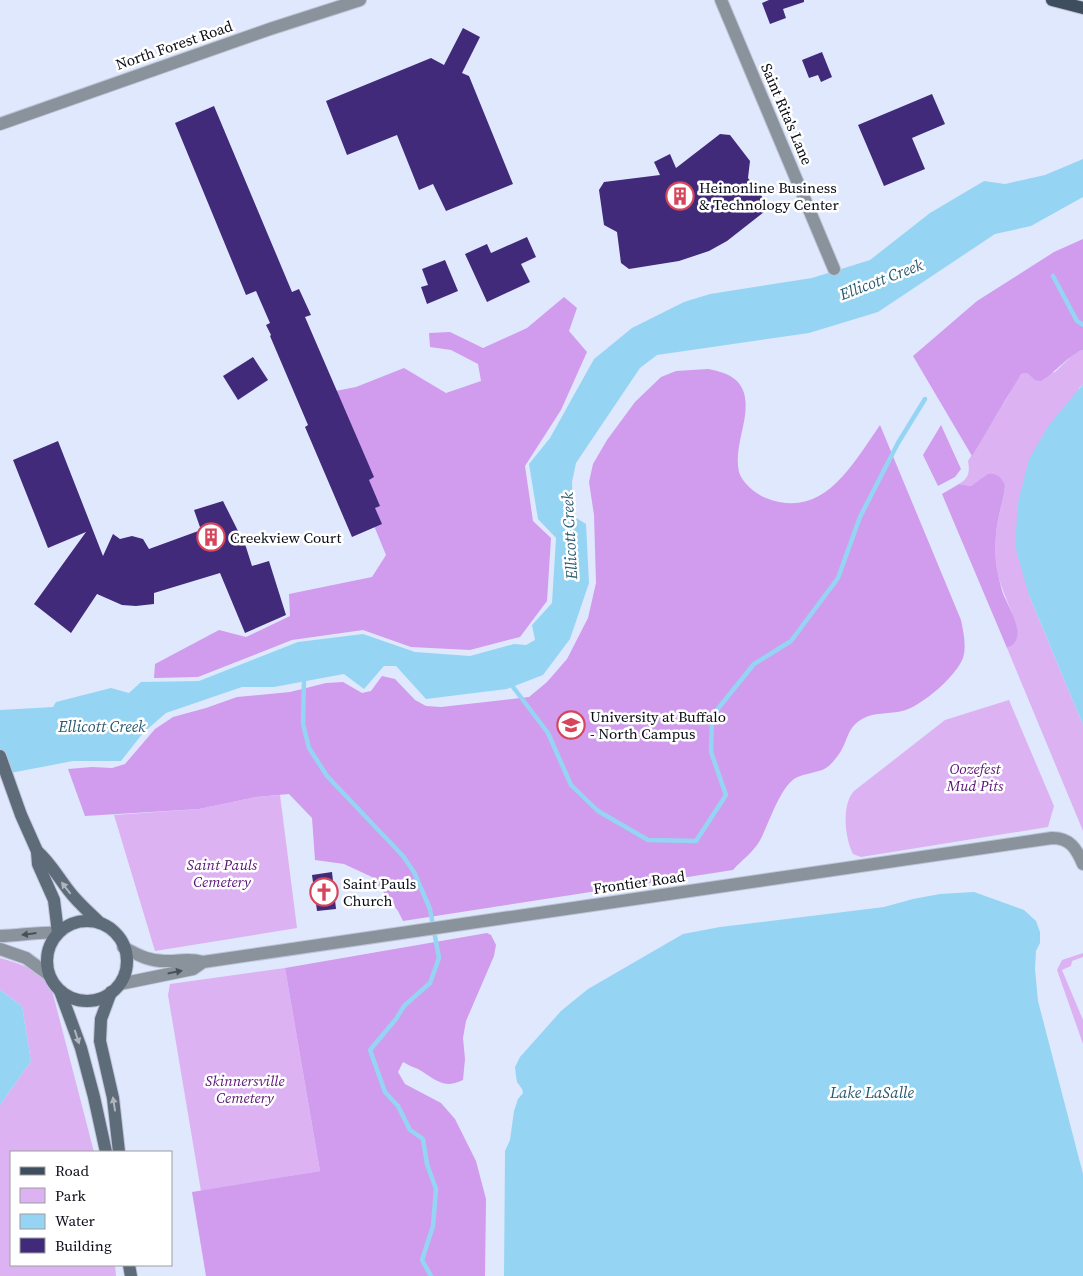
<svg xmlns="http://www.w3.org/2000/svg" width="1083" height="1276" viewBox="0 0 1083 1276" font-family="'Source Serif 4',serif">
  <style>
    .green { fill: #dcb2f3 }
    .forest { fill: #d19bee }
    .water { fill: #95d5f3 }
    .lines { fill: none; stroke-linecap: round; stroke-linejoin: round }
    .stream { stroke: #95d5f3; stroke-width: 4.5 }
    .building { fill: #412a7a }
    .minor-casing { stroke: #bec5d8; stroke-width: 14 }
    .tertiary-casing { stroke: #bec5d8; stroke-width: 14 }
    .secondary-casing { stroke: #bec5d8; stroke-width: 14 }
    .primary-casing { stroke: #bec5d8; stroke-width: 14 }
    .minor { stroke: #8a939c; stroke-width: 12 }
    .tertiary { stroke: #8a939c; stroke-width: 12 }
    .secondary { stroke: #5e6b78; stroke-width: 12 }
    .primary { stroke: #3f4e5e; stroke-width: 12 }
    .oneway { fill: #aeb5bc }
    .oneway2 { fill: #4a5058 }
    .labels { text-anchor: middle; dominant-baseline: central; stroke-width: 5; stroke-linejoin: round; paint-order: stroke }
    .street-label { font-size: 15px; fill: #090c15; stroke: #fff }
    .poi-label { font-size: 15px; fill: #090c15; stroke: #fff; text-anchor: start }
    .park-label { font-size: 15px; font-style: italic; fill: #591376; stroke: #fff }
    .water-label { font-size: 16px; font-style: italic; fill: #285a70; stroke: #fff }
  </style>
  <rect width="100%" height="100%" fill="#e0e8fd"/>
  <!-- green -->
  <g class="green">
    <path d="M1083 350V384L1079 388 1029 595 1083 725V831L1007 648C1011 646 1016 642 1017 637 1019 621 1001 592 998 574 994 557 995 537 998 520 1000 509 1004 497 1005 486L977 482 971 486 959 484C969 478 970 472 968 461L1007 398 1018 376 1021 374 1027 373 1033 378 1055 372 1075 353Z"/>
    <path d="M1009 700 1054 806 1048 827 861 857 853 854C845 839 841 805 854 791L945 720Z"/>
    <path d="M280 795 297 928 155 951 114 815 199 809 256 797Z"/>
    <path d="M1083 953V957L1072 961 1071 966 1062 970 1083 1020V1044L1057 970 1062 960Z"/>
    <path d="M0 958C16 963 34 967 45 980 49 984 51 989 53 994L94 1152H11V1265H115L116 1276H0V1105L31 1061 22 1006 0 990Z"/>
    <path d="M285 968 320 1171 201 1191 168 995 170 984Z"/>
  </g>
  <!-- forest -->
  <g class="forest">
    <path d="M1083 239V350C1071 353 1055 373 1041 381L1035 380 1027 373 1021 374 972 456 913 356 977 301 1054 252Z"/>
    <path d="M564 297 577 308 569 331 587 352 561 410 525 466 533 521 551 538 547 601 520 637 470 650 411 647 363 630 292 640 198 677 154 678 155 664 219 630 246 637 290 616 289 594 372 577 386 555 320 394 356 387 404 368 446 393 481 381 478 364 451 350 430 347 429 333 450 332 483 348 527 328Z"/>
    <path d="M708 369C723 372 739 376 744 393 751 419 733 445 739 472 742 483 756 494 766 498 823 521 852 465 880 425L961 620C963 630 966 643 964 654 961 673 921 707 902 711 890 714 876 712 864 718 846 727 849 740 839 754 836 758 831 765 826 768 818 773 803 773 794 779 778 791 769 825 759 842 753 852 741 861 733 870L403 921 398 911 372 877 344 864 315 860 312 818 289 794 256 797 199 809 85 816 68 769 92 767 112 768 125 764 155 729 173 717 206 708 237 697 290 692 326 683 343 682 362 693 371 691 382 676 395 679 415 700 426 706 441 707 529 697 547 682 567 659 588 618 596 583 594 515 589 482 593 464 607 440 635 402 661 377 676 371Z"/>
    <path d="M941 425 961 469 955 477 938 486 923 455Z"/>
    <path d="M988 474C997 473 1002 478 1005 486 1004 497 1000 509 998 520 995 537 994 557 998 574 1000 583 1002 593 1006 600 1012 614 1028 640 1007 648L942 494 959 484 971 486Z"/>
    <path d="M487 933 491 935 496 945 494 956 466 1021 463 1038 465 1059 463 1080C442 1090 436 1079 418 1069 413 1067 408 1065 403 1062L398 1072 405 1084 441 1103 455 1119 476 1161 486 1199 485 1276H206L192 1192 320 1171 285 968Z"/>
  </g>
  <!-- water -->
  <g class="water">
    <path d="M1083 159V197L1031 226 995 234 878 312 809 333 657 355 640 368 576 463 572 482 573 516 586 524 589 583 570 639 543 675 507 689 426 699 396 666H384L364 689 344 674 274 687H242L166 713 143 733 121 761H73L0 775V710L53 707 56 702 111 688 129 693 141 682 199 681 298 642 363 634 415 652 470 656 514 644 526 645 535 640 532 625 552 603 556 538 538 519 529 464 550 438 594 359 632 328 684 302 710 294 812 278 870 260 930 213 984 181 1005 184 1045 175Z"/>
    <path d="M1083 384V725L1029 595 1015 546 1018 502 1029 459 1049 425Z"/>
    <path d="M974 892 1024 910 1036 921 1040 932V943L1036 951 1035 969 1038 1001 1083 1174V1276H504L505 1151 510 1140 514 1111 518 1099 523 1093 522 1089 517 1082 516 1076 515 1067 520 1057 561 1011 588 989 683 934 720 927 884 907 913 899 940 894Z"/>
    <path d="M0 990 22 1006 31 1061 0 1105Z"/>
  </g>
  <g class="lines">
    <!-- stream -->
    <g class="stream">
      <path d="M1053 276 1077 321 1083 325"/>
      <path d="M304 677 303 724 309 748 327 776 403 856 414 872 430 909 439 958 430 983 404 1006 396 1019 370 1050 385 1092 398 1106 410 1130 423 1139 427 1164 436 1189 433 1226 422 1260 431 1276"/>
      <path d="M510 683 548 733 571 785 598 811 648 840 696 841 726 795 711 752 712 716 754 664 791 641 838 578 860 517 898 443 925 399"/>
    </g>
  </g>
  <!-- building -->
  <g class="building">
    <path d="M769 0H804V2L783 9 786 18 770 24 762 3Z"/>
    <path d="M463 28 480 37 462 73 469 76 513 184 446 211 433 184 419 190 397 135 347 155 326 101 431 58 444 65Z"/>
    <path d="M822 52 832 77 821 82 818 75 809 78 802 60Z"/>
    <path d="M932 94 945 124 912 138 925 169 884 186 858 125Z"/>
    <path d="M214 106 292 292 299 289 311 315 305 317 374 477 369 480 380 506 375 508 382 524 352 537 305 427 308 425 270 336 271 335 266 325 270 323 256 291 246 295 175 123Z"/>
    <path d="M720 134 730 135 750 161 748 178 766 202 764 212 727 241 709 251 679 261 629 269 621 263 617 232 604 225 599 190 604 182 660 175 654 162 670 154 676 168Z"/>
    <path d="M527 237 536 257 521 264 530 282 487 302 465 254 487 244 491 253Z"/>
    <path d="M445 260 458 291 427 304 421 287 428 285 422 269Z"/>
    <path d="M253 357 268 380 238 400 223 376Z"/>
    <path d="M58 441 103 556 113 534 120 539 132 536 143 539 149 549 201 530 194 510 223 501 246 547 252 566 269 561 286 615 245 633 220 573 154 593V604L136 606 122 605 97 594 71 633 34 604 86 532 48 548 13 460Z"/>
    <path d="M332 872 336 909 317 911 312 875Z"/>
  </g>
  <g class="lines">
    <!-- minor casing -->
    <g class="minor-casing">
      <path id="minor" d="M721 0 834 269"/>
    </g>
    <!-- tertiary casing -->
    <g class="tertiary-casing">
      <g id="tertiary">
        <path d="M0 124 270 29 360 0"/>
        <path d="M0 936C19 936 40 931 58 933"/>
        <path d="M123 947C138 955 150 962 168 961 181 961 189 958 203 962"/>
        <path d="M0 949 26 958 49 975"/>
        <path d="M120 984 193 969 203 962 1052 838C1070 838 1076 848 1083 864"/>
      </g>
    </g>
    <!-- secondary casing -->
    <g class="secondary-casing">
      <g id="secondary">
        <path d="M0 756 21 815 37 851 38 864 54 900 58 933"/>
        <path d="M37 851C50 862 58 877 69 891 78 903 89 912 100 923"/>
        <circle cx="87" cy="961" r="40"/>
        <path d="M60 991 81 1048 94 1097 106 1152"/>
        <path d="M111 992 101 1019 100 1041 113 1098 119 1152"/>
        <path d="M129 1265 131 1276"/>
      </g>
    </g>
    <!-- primary casing -->
    <g class="primary-casing">
      <path id="primary" d="M1052 0 1083 8"/>
    </g>
    <!-- minor -->
    <use href="#minor" class="minor"/>
    <!-- tertiary -->
    <use href="#tertiary" class="tertiary"/>
    <!-- secondary -->
    <use href="#secondary" class="secondary"/>
    <!-- primary -->
    <use href="#primary" class="primary"/>
  </g>
  <!-- one-way arrows -->
  <defs><path id="oneway-solid" d="M-6-.8H1V-3.2L6.5 0L1 3.2V.8H-6Z" transform="scale(1.25)"/></defs>
  <g class="oneway">
    <use href="#oneway-solid" transform="translate(66 888) rotate(-128)"/>
    <use href="#oneway-solid" transform="translate(77 1037) rotate(72)"/>
    <use href="#oneway-solid" transform="translate(114 1104) rotate(-99)"/>
  </g>
  <g class="oneway2">
    <use href="#oneway-solid" transform="translate(29 934) rotate(173)"/>
    <use href="#oneway-solid" transform="translate(175 972) rotate(-11)"/>
  </g>
  <!-- icons -->
  <defs>
    <g id="building-ring" transform="scale(1.4375)"><circle r="9.5" fill="#fff" stroke="#d6455a" stroke-width="1.5"/><path d="M-4-6H4V6H1V3H-1V6H-4ZM-2.5-4.3h1.7v1.8h-1.7ZM.8-4.3h1.7v1.8H.8ZM-2.5-1h1.7V.8h-1.7ZM.8-1h1.7V.8H.8Z" fill="#d6455a"/></g>
    <g id="university-ring" transform="scale(1.4375)"><circle r="9.5" fill="#fff" stroke="#d6455a" stroke-width="1.5"/><path d="M0-5L7-2L0 1L-7-2ZM-4 1L0 2.5L4 1V4Q0 6-4 4Z" fill="#d6455a"/></g>
    <g id="church-ring" transform="scale(1.4375)"><circle r="9.5" fill="#fff" stroke="#d6455a" stroke-width="1.5"/><path d="M-1.2-6h2.4v3.5h3.3v2.4h-3.3V6h-2.4V-.1h-3.3v-2.4h3.3Z" fill="#d6455a"/></g>
  </defs>
  <g fill-rule="evenodd">
    <use href="#building-ring" x="680" y="196"/>
    <use href="#building-ring" x="211" y="537"/>
    <use href="#university-ring" x="571" y="725"/>
    <use href="#church-ring" x="324" y="892"/>
  </g>
  <g class="labels">
    <!-- street labels -->
    <g class="street-label">
      <text transform="translate(174 45) rotate(-19)">North Forest Road</text>
      <text transform="translate(787 114) rotate(67)">Saint Rita's Lane</text>
      <text transform="translate(639 882) rotate(-8)">Frontier Road</text>
    </g>
    <!-- poi labels -->
    <g class="poi-label">
      <text x="699" y="187">Heinonline Business<tspan x="699" dy="17">&amp; Technology Center</tspan></text>
      <text x="230" y="537">Creekview Court</text>
      <text x="590" y="716">University at Buffalo<tspan x="590" dy="17">- North Campus</tspan></text>
      <text x="343" y="883">Saint Pauls<tspan x="343" dy="17">Church</tspan></text>
    </g>
    <!-- park labels -->
    <g class="park-label">
      <text x="975" y="768">Oozefest<tspan x="975" dy="17">Mud Pits</tspan></text>
      <text x="222" y="864">Saint Pauls<tspan x="222" dy="17">Cemetery</tspan></text>
      <text x="245" y="1080">Skinnersville<tspan x="245" dy="17">Cemetery</tspan></text>
    </g>
    <!-- water labels -->
    <g class="water-label">
      <text transform="translate(881 279) rotate(-21)">Ellicott Creek</text>
      <text transform="translate(569 536) rotate(-93)">Ellicott Creek</text>
      <text x="102" y="726">Ellicott Creek</text>
      <text x="872" y="1092">Lake LaSalle</text>
    </g>
  </g>
  <!-- legend -->
  <rect x="10" y="1151" width="162" height="115" fill="#ffffff" stroke="#9d9ea1"/>
  <rect x="20" y="1167" width="25" height="8" fill="#3f4e5e" stroke="#9d9ea1"/>
  <text x="55" y="1176" font-size="15" fill="#090c15">Road</text>
  <rect x="20" y="1188" width="25" height="15" fill="#dcb2f3" stroke="#9d9ea1"/>
  <text x="55" y="1201" font-size="15" fill="#090c15">Park</text>
  <rect x="20" y="1214" width="25" height="15" fill="#95d5f3" stroke="#9d9ea1"/>
  <text x="55" y="1226" font-size="15" fill="#090c15">Water</text>
  <rect x="20" y="1238" width="25" height="15" fill="#412a7a" stroke="#9d9ea1"/>
  <text x="55" y="1251" font-size="15" fill="#090c15">Building</text>
</svg>
